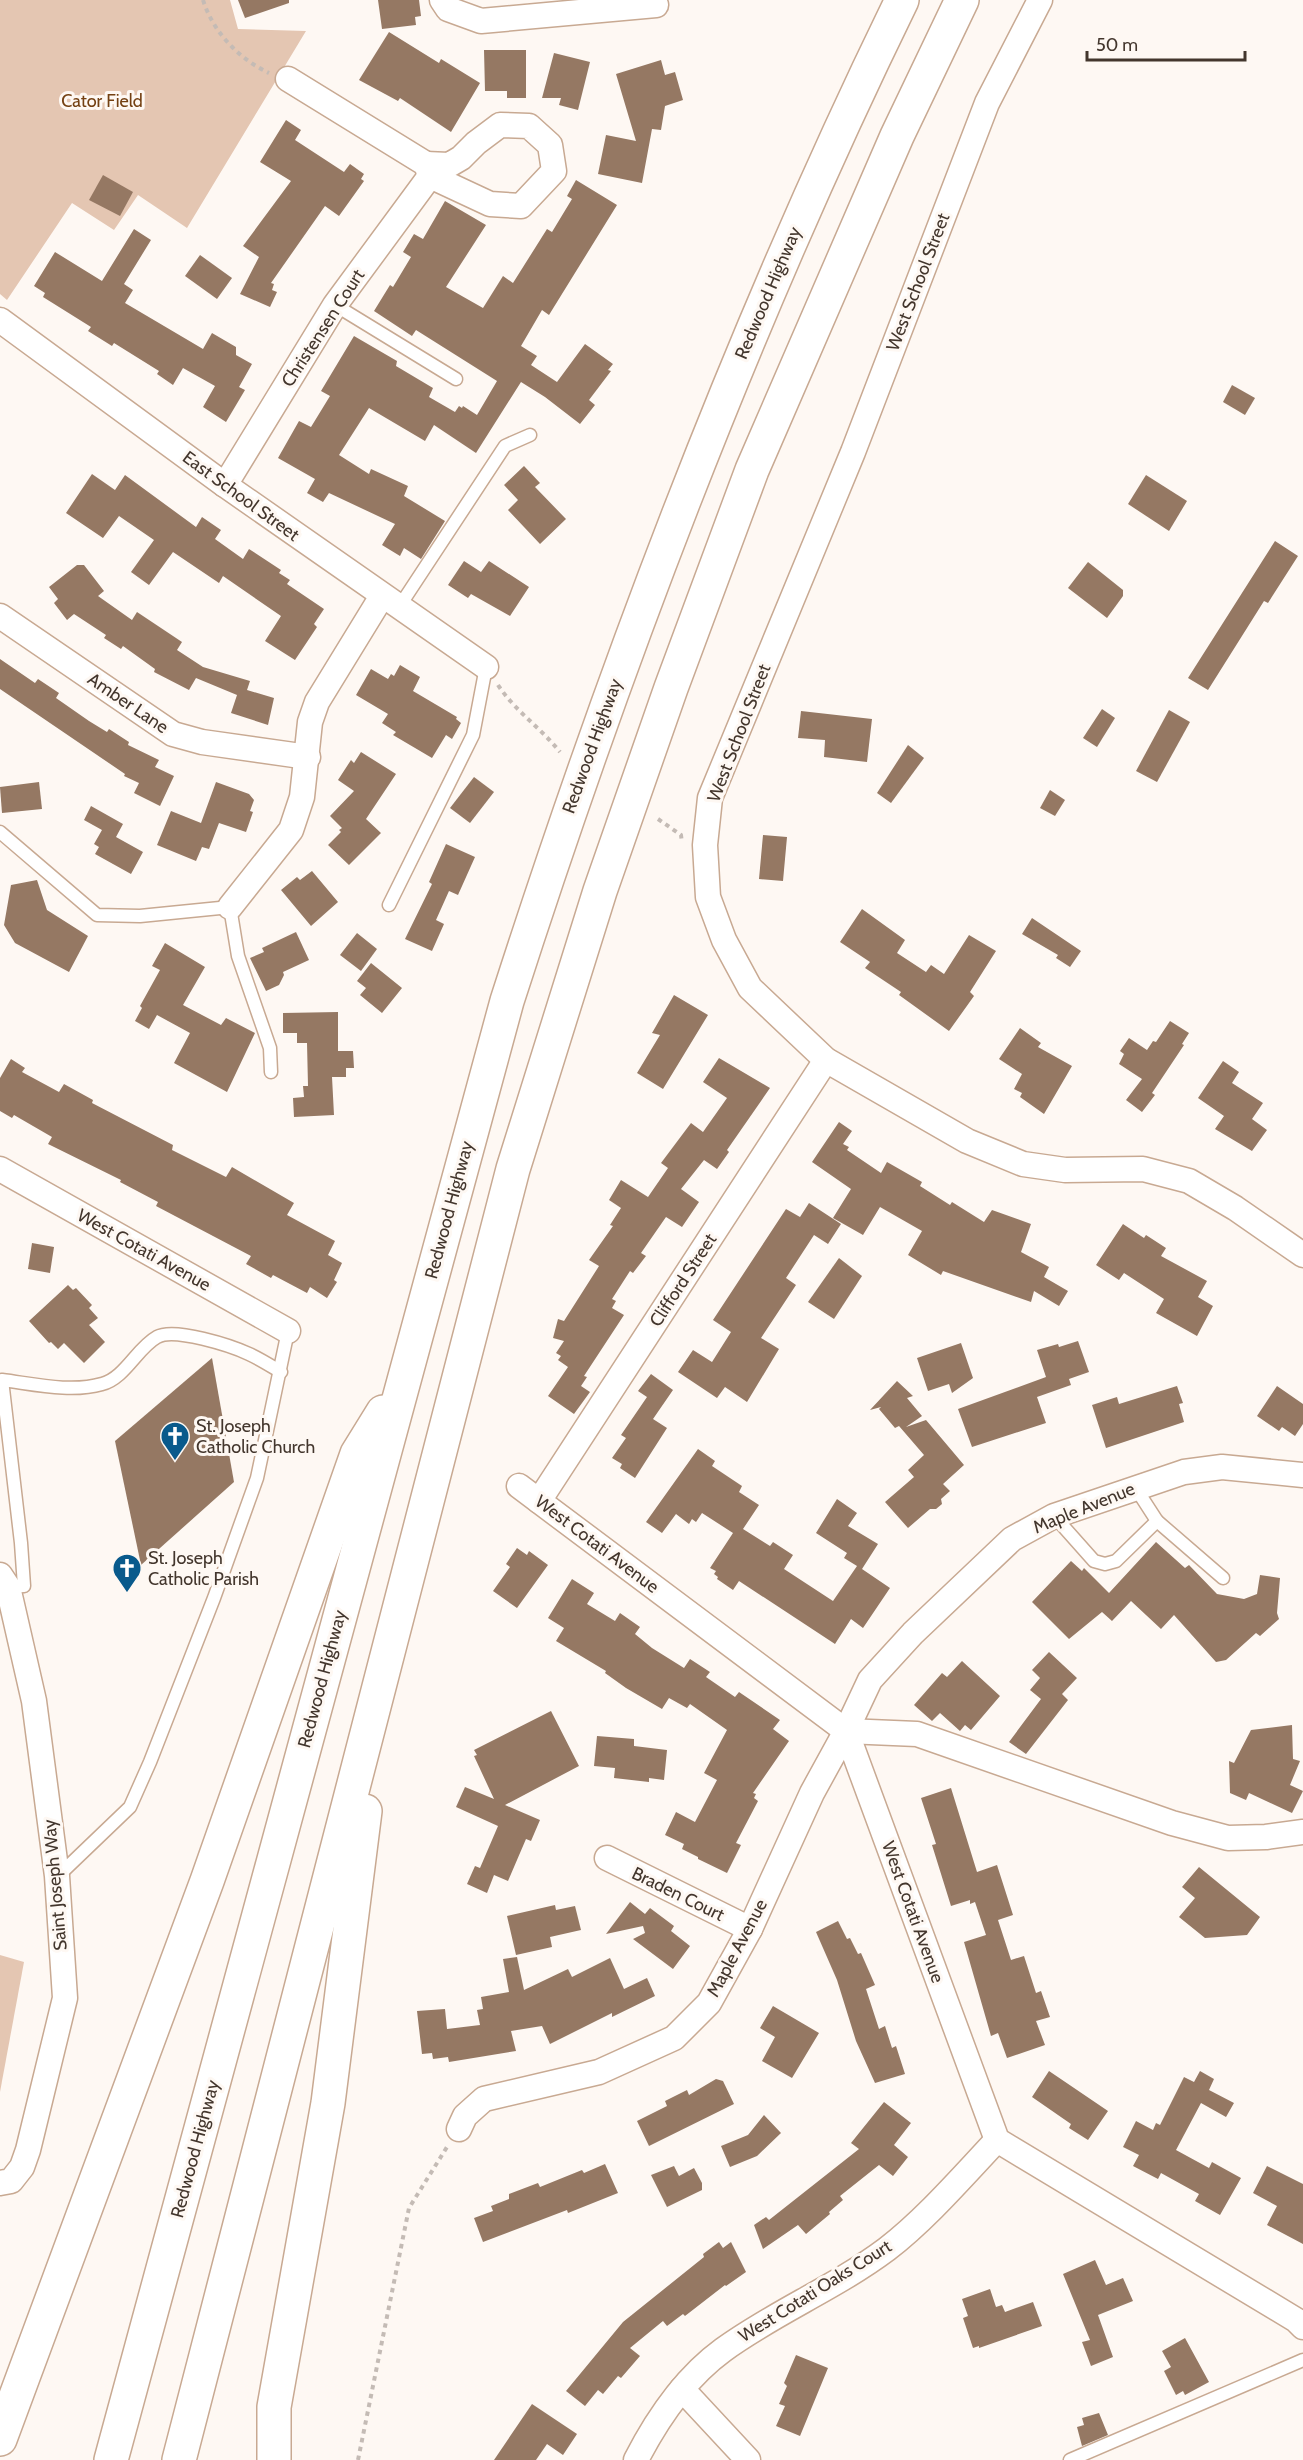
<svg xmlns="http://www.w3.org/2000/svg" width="1303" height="2460" viewBox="0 0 1303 2460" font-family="Cabin,sans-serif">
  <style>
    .green { fill: #e4c6b2 }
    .building { fill: #957863 }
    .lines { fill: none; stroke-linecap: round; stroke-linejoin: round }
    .service-casing { stroke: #c8a992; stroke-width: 15 }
    .minor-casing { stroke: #c8a992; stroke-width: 27 }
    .motorway-casing { stroke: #c8a992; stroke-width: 36 }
    .path { stroke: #c4bbb5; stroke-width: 4; stroke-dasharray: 4.5 4.5; stroke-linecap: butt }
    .service { stroke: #fff; stroke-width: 12 }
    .minor { stroke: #fff; stroke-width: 24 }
    .motorway { stroke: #fff; stroke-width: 33 }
    .labels { text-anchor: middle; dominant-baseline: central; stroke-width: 6; stroke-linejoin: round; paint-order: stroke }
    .park-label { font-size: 18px; fill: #744012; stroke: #fef8f3 }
    .street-label { font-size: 18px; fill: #43362d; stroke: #fef8f3 }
    .poi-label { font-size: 18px; fill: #43362d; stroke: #fef8f3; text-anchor: start }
  </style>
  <rect width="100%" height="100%" fill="#fef8f3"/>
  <!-- green -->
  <g class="green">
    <path d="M0 0H230L238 29 306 31 187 228 138 195 114 230 72 203 7 300 0 294Z"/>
    <path d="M0 1955 24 1962 0 2092Z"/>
  </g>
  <!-- building -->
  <g class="building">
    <path d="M238 0H289V3L245 18Z"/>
    <path d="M378 0H419L421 16 415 17 416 25 382 29Z"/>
    <path d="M389 32 439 63 441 59 480 83 451 132 400 98 398 101 359 80Z"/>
    <path d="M484 50H526V98H507V91H485Z"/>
    <path d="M554 53 590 62 578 110 559 105 561 98H542Z"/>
    <path d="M661 60 665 75 675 72 683 100 665 106 661 130 652 129 642 183 598 174 606 135 636 141 616 74Z"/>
    <path d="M286 120 301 130 295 140 344 172 350 164 364 174 361 179 364 181 339 216 325 206 271 283 274 284 272 290 277 292 270 307 240 294 259 257 243 246 291 181 260 162Z"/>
    <path d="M103 175 133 192 120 216 89 200Z"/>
    <path d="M576 180 617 205 549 315 542 310 521 346 537 356 531 365 557 382 585 344 613 364 608 370 611 371 589 400 595 405 580 424 545 397 521 382 476 453 434 425 425 441 369 408 339 455 369 474 371 469 408 486 404 496 445 521 421 559 404 548 400 556 382 545 395 524 329 493 323 502 307 493 315 479 278 458 299 421 311 427 330 396 321 391 354 336 397 361 396 366 433 388 429 397 455 412 459 406 462 408 463 406 477 415 497 381 416 330 412 336 374 311 390 285 393 287 411 257 403 252 414 234 423 239 445 201 486 225 446 287 483 308 503 276 513 283 547 229 552 232 572 199 567 196Z"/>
    <path d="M134 229 151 240 124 284 133 290 125 303 203 349 212 333 236 347V355L252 364 239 387 245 390 226 422 203 407 215 386 183 368 173 385 157 374 159 371 114 343 112 346 88 331 91 327 43 297 45 293 34 286 55 252 102 281Z"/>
    <path d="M200 255 232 278 217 299 185 276Z"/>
    <path d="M1232 385 1255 398 1245 415 1223 402Z"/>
    <path d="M524 466 540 483 535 487 566 519 540 544 508 510 518 500 504 485Z"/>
    <path d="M92 474 115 490 125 475 196 527 202 517 221 530 215 539 243 559 249 549 281 570 279 573 290 580 287 584 324 609 314 624 317 627 295 660 265 641 281 616 223 576 219 583 173 552 149 585 131 572 154 540 119 516 103 538 66 513Z"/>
    <path d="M1146 475 1187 501 1169 531 1128 504Z"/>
    <path d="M1275 541 1298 556 1268 603 1264 601 1208 690 1188 678Z"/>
    <path d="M464 561 481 572 489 561 529 587 510 616 471 594 468 598 448 585Z"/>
    <path d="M1088 562 1123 590V596L1107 618 1068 588Z"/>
    <path d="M77 565H84L104 591 98 596 132 620 137 612 182 642 177 650 203 667 250 681 247 690 274 698 268 725 231 713 237 695 196 678 189 690 154 672 155 669 123 646 121 649 104 638 106 635 74 614 67 620 54 603 58 599 49 587Z"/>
    <path d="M0 659 35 683 38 679 59 693 56 698 89 721 107 732 109 729 129 742 128 745 159 760 155 767 174 776 160 806 134 793 139 783 124 776 125 774 0 689Z"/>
    <path d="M400 665 420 677 413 691 457 717 456 719 461 723 452 739 446 735 432 758 393 735 396 732 382 723 388 714 356 695 371 669 388 679 391 674 394 676Z"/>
    <path d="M1102 709 1115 718 1097 747 1083 738Z"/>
    <path d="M1169 710 1190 722 1157 782 1136 771Z"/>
    <path d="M801 711 872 719 867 762 824 757 825 740 798 738Z"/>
    <path d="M908 745 924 758 891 803 877 793Z"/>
    <path d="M361 752 396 774 366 819 381 833 349 865 328 845 341 832 339 830 342 828 330 816 354 791 338 780 351 760 354 763Z"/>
    <path d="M474 777 494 792 470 823 450 808Z"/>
    <path d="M39 782 42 809 2 813 0 787Z"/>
    <path d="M216 782 249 794 254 800 250 811 253 812 246 832 219 823 209 849 202 847 196 861 157 845 171 811 201 823Z"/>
    <path d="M1050 790 1065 800 1055 816 1040 808Z"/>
    <path d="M91 806 123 824 116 837 143 852 131 874 95 854 99 847 94 844 102 830 84 820Z"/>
    <path d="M763 835 787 837 783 881 759 879Z"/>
    <path d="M446 844 475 857 458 895 449 891 436 920 444 924 432 951 405 939 432 884 429 882Z"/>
    <path d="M312 871 338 902 311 926 281 890 297 877 300 880Z"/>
    <path d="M37 880 47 910 88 936 69 972 15 943 4 925 11 885Z"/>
    <path d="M862 909 905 940 897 953 926 972 931 965 944 974 969 935 996 951 970 992 974 996 949 1031 899 995 901 992 865 968 870 962 840 942Z"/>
    <path d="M1032 918 1081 951 1070 967 1056 958 1058 955 1022 934Z"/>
    <path d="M296 932 309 960 283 972 284 975 279 985 266 991 250 958 264 952 262 948Z"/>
    <path d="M357 933 377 949 361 971 340 955Z"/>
    <path d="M165 943 205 967 183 1005 221 1025 226 1018 255 1033 227 1092 174 1063 190 1033 157 1015 149 1029 135 1021 142 1008 140 1006 160 970 152 966Z"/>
    <path d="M371 963 402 988 382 1013 360 995 366 988 357 981Z"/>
    <path d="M674 995 708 1015 663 1089 637 1073 660 1035 652 1033Z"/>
    <path d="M338 1012V1051H353L354 1068H346V1077H332L334 1115 294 1117 293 1098 304 1097 303 1086H308L307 1043H297V1033H283V1013Z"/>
    <path d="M1170 1021 1189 1033 1182 1044 1184 1045 1152 1093 1155 1095 1142 1112 1126 1100 1142 1079 1119 1064 1124 1054 1120 1051 1129 1038 1147 1050 1153 1041 1156 1042Z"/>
    <path d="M1020 1028 1041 1043 1038 1047 1072 1066 1044 1114 1020 1097 1022 1093 1014 1089 1022 1074 999 1059Z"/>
    <path d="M719 1058 770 1088 727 1150 729 1152 717 1169 704 1160 681 1189 699 1202 682 1227 666 1217 641 1253 646 1256 633 1273 630 1271 612 1299 616 1301 612 1308 624 1315 584 1376 587 1377 581 1386 590 1392 574 1414 548 1396 568 1367 558 1360 561 1356 556 1353 564 1341 553 1338 558 1319 564 1321 599 1266 589 1260 613 1226 610 1225 621 1208 609 1200 621 1180 648 1197 668 1168 661 1163 691 1123 703 1132 727 1098 703 1082Z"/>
    <path d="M11 1059 25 1068 22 1072 59 1092 64 1084 93 1100 92 1103 173 1145 172 1150 226 1177 232 1167 294 1203 287 1215 335 1241 328 1255 342 1263 334 1280 337 1282 327 1298 310 1287 307 1293 273 1275 271 1278 246 1264 251 1256 156 1206 158 1202 120 1182 121 1180 48 1144 52 1137 14 1115 12 1118 0 1111V1078Z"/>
    <path d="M1223 1061 1239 1072 1232 1083 1263 1103 1252 1119 1267 1130 1252 1151 1215 1129 1224 1116 1198 1098Z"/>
    <path d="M839 1122 852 1131 843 1144 849 1147 847 1150 881 1173 887 1162 922 1182 920 1186 950 1205 952 1202 984 1222 992 1210 1031 1224 1021 1252 1049 1267 1044 1277 1068 1291 1059 1306 1034 1291 1031 1302 943 1271 941 1275 908 1255 922 1231 880 1207 863 1235 833 1218 851 1189 812 1162Z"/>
    <path d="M809 1203 841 1224 828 1244 814 1235 786 1278 796 1285 761 1338 779 1349 747 1402 725 1387 717 1398 678 1372 693 1350 712 1362 731 1332 713 1320 786 1209 800 1217Z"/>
    <path d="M1123 1224 1144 1238 1146 1235 1166 1248 1161 1256 1207 1281 1198 1297 1213 1306 1197 1336 1156 1313 1164 1299 1124 1273 1119 1280 1096 1265Z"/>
    <path d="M32 1243 54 1247 50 1273 28 1269Z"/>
    <path d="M839 1258 862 1276 834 1319 808 1302Z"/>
    <path d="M68 1285 73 1290 76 1288 92 1305 89 1308 98 1318 89 1325 105 1342 84 1363 64 1343 58 1349 51 1342 49 1343 29 1321Z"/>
    <path d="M1078 1341 1089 1372 1069 1379 1071 1385 1037 1397 1046 1423 972 1447 958 1409 1046 1377 1037 1350 1058 1344 1059 1347Z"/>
    <path d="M961 1343 973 1378 952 1393 949 1384 928 1391 917 1358Z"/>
    <path d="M212 1358 234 1482 141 1565 115 1441Z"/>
    <path d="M651 1374 673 1390 653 1419 667 1428 635 1478 620 1468 622 1464 612 1458 626 1438 621 1435 647 1397 638 1391Z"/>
    <path d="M897 1381 913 1396 907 1398 922 1416 906 1427 926 1420 964 1465 943 1484 950 1491 941 1499 942 1504 936 1509H930L908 1528 885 1502 914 1477 908 1470 924 1455 899 1426 895 1428 879 1409 881 1407 870 1410Z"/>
    <path d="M1177 1386 1183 1403 1179 1404 1184 1422 1106 1448 1092 1405 1117 1397 1119 1404Z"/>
    <path d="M1277 1386 1303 1404V1424L1295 1436 1282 1427 1279 1431 1257 1416Z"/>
    <path d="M698 1449 715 1461 712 1466 742 1486 739 1492 759 1505 743 1529 770 1546 773 1542 793 1555 784 1569 833 1601 857 1566 844 1558 847 1553 816 1533 837 1499 857 1513 848 1526 878 1544 862 1569 890 1588 863 1628 851 1619 835 1644 739 1581 733 1590 717 1579 718 1577 714 1574 716 1571 710 1568 733 1533 702 1513 696 1522 692 1519 689 1524 676 1514 662 1533 646 1522Z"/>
    <path d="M1156 1542 1185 1568 1189 1565 1217 1594 1244 1599 1257 1594 1260 1575 1280 1578 1277 1613 1279 1619 1260 1636 1256 1633 1226 1660 1216 1662 1174 1615 1161 1629 1131 1601 1112 1621 1102 1612 1069 1639 1032 1602 1071 1561 1082 1571 1084 1568 1109 1593Z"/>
    <path d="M517 1548 527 1555 529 1551 548 1565 517 1608 493 1591 510 1567 506 1564Z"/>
    <path d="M572 1579 594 1593 587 1604 615 1621 620 1613 640 1627 635 1634 652 1648 684 1668 690 1659 710 1672 706 1677 735 1697 739 1692 780 1720 773 1729 789 1741 753 1793 756 1794 754 1798 758 1801 736 1843 741 1845 727 1873 698 1859V1857L682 1849 684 1844 665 1835 676 1812 695 1822 717 1780 704 1773 727 1730 690 1704 687 1708 669 1698 662 1709 626 1688 605 1673 606 1671 556 1641 564 1628 548 1618Z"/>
    <path d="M1049 1652 1077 1678 1062 1694 1068 1700 1026 1754 1009 1742 1041 1699 1030 1690 1040 1678 1032 1670Z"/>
    <path d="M962 1661 1000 1696 971 1730 965 1725 960 1731 940 1713 932 1721 914 1705 942 1673 947 1677Z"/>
    <path d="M551 1711 579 1766 505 1805 540 1820 531 1841 526 1839 508 1881 494 1875 487 1893 467 1884 475 1866 480 1868 498 1826 456 1807 465 1787 494 1799 474 1756 477 1755 474 1750Z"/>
    <path d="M1292 1725 1293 1759 1300 1761 1290 1785 1303 1791 1292 1813 1249 1793 1246 1800 1230 1793 1229 1761 1234 1763 1251 1730Z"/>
    <path d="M597 1736 634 1739V1746L667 1750 664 1780 649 1778V1782L614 1778 615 1768 594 1766Z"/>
    <path d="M951 1788 977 1872 997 1865 1013 1915 998 1920 1011 1960 1024 1956 1036 1993 1041 1991 1050 2017 1036 2021 1045 2045 1007 2058 998 2033 991 2036 964 1942 986 1935 975 1902 970 1904V1900L951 1906 932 1845 936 1844 921 1798Z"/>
    <path d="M1199 1867 1260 1917 1247 1935 1205 1938 1179 1917 1195 1898 1182 1887Z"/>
    <path d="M630 1902 645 1914 650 1908 674 1926 671 1931 690 1946 673 1969 633 1939 645 1933 643 1926 606 1934Z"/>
    <path d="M555 1905 556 1910 575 1906 581 1930 550 1937 552 1947 516 1955 507 1916Z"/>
    <path d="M838 1921 847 1939 850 1938 858 1954 861 1953 875 1985 866 1989 879 2029 885 2026 892 2048 896 2046 905 2074 875 2083 856 2041 837 1980 816 1932Z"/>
    <path d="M517 1957 524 1990 568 1969 572 1977 610 1958 624 1989 647 1978 655 1996 612 2017V2013L550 2044 542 2026 511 2031 516 2051 449 2062 448 2057 433 2059 432 2053 422 2054 417 2011 445 2009 447 2029 480 2025 477 2010 483 2009 481 1997 509 1992 503 1959Z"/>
    <path d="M773 2006 819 2033 792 2078 762 2061 775 2037 760 2028Z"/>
    <path d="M1049 2071 1108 2111 1088 2140 1069 2128 1071 2124 1032 2097Z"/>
    <path d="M1200 2071 1214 2079 1209 2090 1234 2103 1226 2117 1201 2103 1176 2150 1209 2168 1212 2162 1241 2178 1220 2215 1195 2201 1199 2194 1161 2173 1158 2179 1133 2166 1139 2155 1123 2147 1136 2121 1153 2130 1156 2123 1160 2125 1184 2077 1194 2082Z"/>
    <path d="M716 2079 723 2081 734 2104 649 2146 637 2121 667 2106 665 2101 687 2090 689 2095Z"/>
    <path d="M884 2102 911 2123 894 2145 908 2157 893 2176 879 2165 840 2196 843 2200 829 2212 830 2214 806 2234 798 2225 763 2249 754 2225 766 2217 769 2220 859 2149 851 2143Z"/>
    <path d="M764 2115 781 2133 757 2156 730 2167 721 2146 748 2135Z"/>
    <path d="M605 2164 618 2193 568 2213 567 2210 483 2242 474 2218 493 2211 491 2206 509 2199V2194L538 2183 540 2187 582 2170 584 2173Z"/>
    <path d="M674 2166 679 2176 694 2168 702 2183V2190L667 2207 651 2175Z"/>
    <path d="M1267 2166 1303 2184V2244L1267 2225 1277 2206 1253 2193Z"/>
    <path d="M719 2242 723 2248 731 2242 746 2272 726 2286 725 2285 685 2316 683 2314 667 2326 663 2321 630 2348 640 2356 621 2378 618 2376 603 2394 598 2390 585 2406 566 2391 623 2322 704 2257 703 2254Z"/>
    <path d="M1095 2260 1106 2285 1123 2278 1133 2301 1098 2315 1113 2357 1091 2366 1082 2342 1090 2340 1063 2274Z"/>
    <path d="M990 2289 996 2307 1002 2305 1005 2312 1033 2302 1042 2326 979 2348V2346L973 2348 963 2318 968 2316 962 2299Z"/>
    <path d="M1185 2338 1209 2382 1185 2395 1183 2391 1176 2395 1164 2371 1171 2367 1162 2351Z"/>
    <path d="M796 2355 828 2368 800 2436 776 2426 785 2406 779 2404 787 2386 784 2383Z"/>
    <path d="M532 2404 577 2434 563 2455 547 2444 536 2460H494Z"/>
    <path d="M1099 2413 1108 2435 1082 2446 1077 2427 1084 2425 1082 2418Z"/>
  </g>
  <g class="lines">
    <!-- service casing -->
    <g class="service-casing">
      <g id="service">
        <path d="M335 305 456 379"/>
        <path d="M399 607 505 446 530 435"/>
        <path d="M0 832 97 915 140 916 230 907 238 956 270 1048 271 1072"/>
        <path d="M389 905 473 735 486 667"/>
        <path d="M1054 1516 1094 1561 1105 1564 1116 1561 1157 1521 1135 1487"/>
        <path d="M1157 1521 1223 1578"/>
        <path d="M8 1587 24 1586 21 1543 2 1380C34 1384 71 1393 102 1384 125 1378 137 1348 157 1337 174 1327 232 1346 249 1354 260 1359 271 1366 281 1372"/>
        <path d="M58 1876 130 1807 150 1762 214 1598 257 1478 288 1331"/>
        <path d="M1070 2460 1303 2360"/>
      </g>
    </g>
    <!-- minor casing -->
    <g class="minor-casing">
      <g id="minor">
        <path d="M442 0 448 9 481 21 656 5"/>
        <path d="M1040 0 987 103 853 452 710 798 705 845 708 897 724 940 750 988 826 1060 967 1141 1023 1164 1065 1170 1143 1169 1189 1181 1235 1208 1303 1255"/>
        <path d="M288 79 426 164 430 176"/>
        <path d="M0 320 225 485 486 667"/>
        <path d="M225 485 335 305 430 176 490 204 521 206 554 171 550 145 529 126 500 125 476 143 461 158 449 165 426 164"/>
        <path d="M0 616 173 734 202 742 308 757"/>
        <path d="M230 907 291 830 302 797 310 722 317 702 382 596"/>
        <path d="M0 1169 288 1331"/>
        <path d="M519 1486 846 1731 997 2140 1296 2320 1303 2327"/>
        <path d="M539 1501 826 1060"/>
        <path d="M0 1575 8 1587 34 1701 57 1876 65 1998 28 2150 22 2167 11 2181 0 2183"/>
        <path d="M846 1731 917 1734 1172 1823 1228 1838 1266 1837 1303 1832"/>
        <path d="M607 1858 750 1929"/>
        <path d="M459 2129 465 2116 484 2099 599 2072 674 2038 709 2003 750 1929 812 1793 846 1731 870 1680 913 1633 1012 1539 1054 1516 1184 1472 1222 1467 1303 1475"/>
        <path d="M682 2389 748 2460"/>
        <path d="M636 2460C657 2419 686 2377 723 2350 775 2312 835 2288 887 2249 926 2219 963 2176 997 2140"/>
      </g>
    </g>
    <!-- motorway casing -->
    <g class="motorway-casing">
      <g id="motorway">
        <path d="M0 2439 207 1881 357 1454 383 1412"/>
        <path d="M111 2460 507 1001C617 659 744 323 902 0"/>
        <path d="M179 2460 513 1169 600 891 671 688 752 470 897 136 962 0"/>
        <path d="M274 2460V2407L328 2103 365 1811"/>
      </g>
    </g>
    <!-- path -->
    <g class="path">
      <path d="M203 0C213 32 239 59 269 73"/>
      <path d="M498 685C515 711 541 728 560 752"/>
      <path d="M658 819 681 835 682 843"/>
      <path d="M358 2460 409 2208 447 2147"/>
    </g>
    <!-- service -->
    <use href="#service" class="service"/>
    <!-- minor -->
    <use href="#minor" class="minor"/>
    <!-- motorway -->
    <use href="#motorway" class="motorway"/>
  </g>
  <!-- icons -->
  <defs>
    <g id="church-pin" transform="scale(1.5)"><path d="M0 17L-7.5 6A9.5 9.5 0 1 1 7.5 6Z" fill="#095a8c" stroke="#fef8f3"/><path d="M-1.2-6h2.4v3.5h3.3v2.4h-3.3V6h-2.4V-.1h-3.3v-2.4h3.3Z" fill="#fff"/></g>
  </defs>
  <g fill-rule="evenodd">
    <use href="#church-pin" x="175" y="1436"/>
    <use href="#church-pin" x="127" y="1568"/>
  </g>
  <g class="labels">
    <!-- park labels -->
    <g class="park-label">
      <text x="102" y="101">Cator Field</text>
    </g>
    <!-- street labels -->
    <g class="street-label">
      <text transform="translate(918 282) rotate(-69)">West School Street</text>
      <text transform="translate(768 293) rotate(-67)">Redwood Highway</text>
      <text transform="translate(323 328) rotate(-57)">Christensen Court</text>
      <text transform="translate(241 496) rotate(36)">East School Street</text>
      <text transform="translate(128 703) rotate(34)">Amber Lane</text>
      <text transform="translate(739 733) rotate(-69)">West School Street</text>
      <text transform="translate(592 746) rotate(-70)">Redwood Highway</text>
      <text transform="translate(449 1210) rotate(-75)">Redwood Highway</text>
      <text transform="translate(144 1250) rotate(29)">West Cotati Avenue</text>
      <text transform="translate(683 1280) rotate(-57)">Clifford Street</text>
      <text transform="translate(1084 1508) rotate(-22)">Maple Avenue</text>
      <text transform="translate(597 1544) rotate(37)">West Cotati Avenue</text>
      <text transform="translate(322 1679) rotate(-75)">Redwood Highway</text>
      <text transform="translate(55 1885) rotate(-95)">Saint Joseph Way</text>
      <text transform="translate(678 1894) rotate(26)">Braden Court</text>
      <text transform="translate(913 1912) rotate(70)">West Cotati Avenue</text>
      <text transform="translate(737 1948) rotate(-62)">Maple Avenue</text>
      <text transform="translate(195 2149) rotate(-75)">Redwood Highway</text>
      <text transform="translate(815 2291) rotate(-32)">West Cotati Oaks Court</text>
    </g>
    <!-- poi labels -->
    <g class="poi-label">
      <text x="196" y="1426">St. Joseph<tspan x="196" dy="21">Catholic Church</tspan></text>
      <text x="148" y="1558">St. Joseph<tspan x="148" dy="21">Catholic Parish</tspan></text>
    </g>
  </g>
  <!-- scale -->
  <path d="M1087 51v9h158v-9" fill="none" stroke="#43362d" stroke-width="3"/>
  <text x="1096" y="51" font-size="18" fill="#43362d" stroke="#fef8f3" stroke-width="4.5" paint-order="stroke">50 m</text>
</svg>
